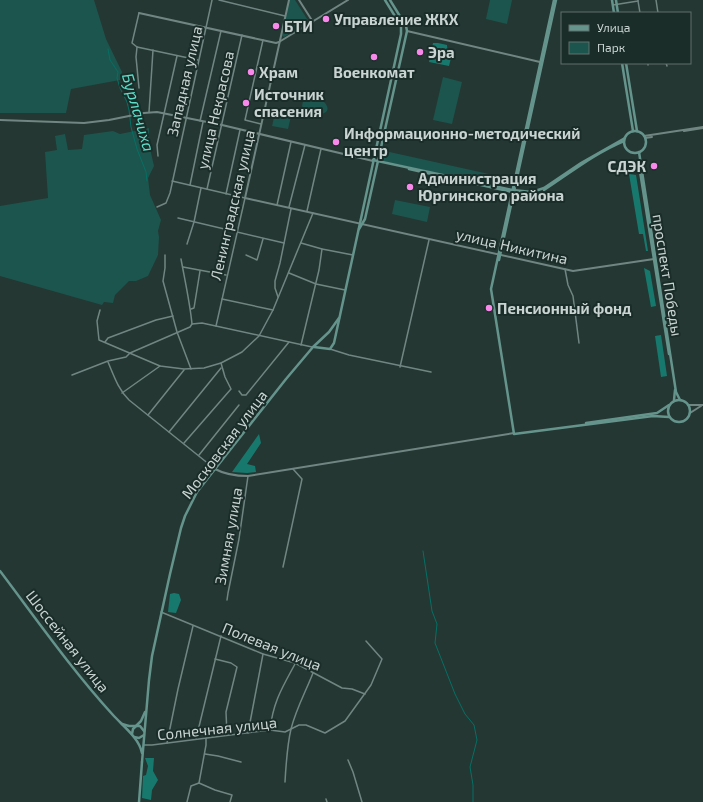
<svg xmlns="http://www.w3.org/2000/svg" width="703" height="802" viewBox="0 0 703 802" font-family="'Exo 2',sans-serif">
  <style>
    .green { fill: #1c554d }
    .forest { fill: #17796d }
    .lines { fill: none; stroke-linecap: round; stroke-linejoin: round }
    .stream { stroke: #047065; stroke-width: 1 }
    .minor { stroke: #718682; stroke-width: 1.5 }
    .tertiary { stroke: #718682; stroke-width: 2 }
    .secondary { stroke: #65948d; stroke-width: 2.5 }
    .poi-dot { fill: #f888ea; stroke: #1a2d29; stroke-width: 1.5 }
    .labels { text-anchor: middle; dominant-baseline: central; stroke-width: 4; stroke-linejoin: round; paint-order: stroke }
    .poi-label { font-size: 15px; font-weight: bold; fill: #c9d4d2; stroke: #1a2d29; text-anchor: start }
    .street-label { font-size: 15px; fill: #c9d4d2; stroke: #1a2d29 }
    .water-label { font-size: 16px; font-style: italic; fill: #5ddecb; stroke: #1a2d29 }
  </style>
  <rect width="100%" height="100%" fill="#243733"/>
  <!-- green -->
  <g class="green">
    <path d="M0 0H94L106 39 122 72 120 80 71 89 66 113H0Z"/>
    <path d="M289 0H295L309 22 284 37 282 36Z"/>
    <path d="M490 0H512L507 24 486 19Z"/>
    <path d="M443 77 462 82 452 124 433 120Z"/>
    <path d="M305 99 324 102C329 107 329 112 322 114L305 110 302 106 303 101Z"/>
    <path d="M276 109 292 112 288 129 272 126Z"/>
    <path d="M149 128V144L154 166 148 178 150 195 161 220 158 231 159 237 158 255 148 276 136 281H129L115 295 113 303 104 302 102 305 0 276V206L48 198 45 152 57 150 55 136 65 134 68 150 82 149 84 135 113 131 120 134Z"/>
    <path d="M385 151 498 176 496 186 383 161Z"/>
    <path d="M395 200 430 207 427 222 392 214Z"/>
  </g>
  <!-- forest -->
  <g class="forest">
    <path d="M433 43H438L447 45 448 55 451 58 449 66 429 62Z"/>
    <path d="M629 174 636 175 648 251H646L643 234H639Z"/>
    <path d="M644 268 650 271 656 306 651 307Z"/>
    <path d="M661 335 667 376 661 377 655 336Z"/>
    <path d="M259 434 261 443 247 464 255 466 256 472 247 473 232 472Z"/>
    <path d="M174 593 179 594 181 600 176 613 168 612 170 594Z"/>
    <path d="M145 758H154L153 771 158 780 152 790 151 800 142 798 143 776 146 775 148 766Z"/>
  </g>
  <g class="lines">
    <!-- stream -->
    <g class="stream">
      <path d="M108 49 110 60 118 72 117 78 120 88 127 102 129 110 131 127 137 149 146 172 147 181"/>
      <path d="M423 551 432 611 437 624 435 643 455 694 465 714 474 725 477 740 470 767 473 785V802"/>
    </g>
    <!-- minor -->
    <g class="minor">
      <path d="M219 0 285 16"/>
      <path d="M656 0 658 13"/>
      <path d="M638 1 640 13"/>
      <path d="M613 5 638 1V0"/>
      <path d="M139 13 132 43 137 47 198 60"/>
      <path d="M137 47 136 57 139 88"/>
      <path d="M648 63V65"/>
      <path d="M666 63 667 66"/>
      <path d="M149 112 153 50"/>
      <path d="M200 121 221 31"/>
      <path d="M261 124 245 120 263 40"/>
      <path d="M158 156 157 145 177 56"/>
      <path d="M172 181 245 198 216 326"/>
      <path d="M190 185 203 122"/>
      <path d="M207 189 242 35"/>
      <path d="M226 194 240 130"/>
      <path d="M277 205 291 142"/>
      <path d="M157 207 166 203 170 193 212 0"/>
      <path d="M289 207 305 145"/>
      <path d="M307 211 321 149"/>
      <path d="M178 218 284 243"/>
      <path d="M301 243 322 249 353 255"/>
      <path d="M187 244 194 222 201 188"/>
      <path d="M165 255V268L163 281 177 332 191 369"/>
      <path d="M246 255 257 260 263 239"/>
      <path d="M181 259C185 281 190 303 192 324"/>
      <path d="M183 267 226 275"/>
      <path d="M565 269 568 285 573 296 579 343"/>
      <path d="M289 273 316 284 345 290"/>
      <path d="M278 297 275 288V281L280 263 291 209"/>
      <path d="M222 299 273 310"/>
      <path d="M191 309 194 308 200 271"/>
      <path d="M100 310 97 321 99 340 160 366 184 369 204 368 221 363 242 352 259 336 273 310 313 213"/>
      <path d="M105 342 108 338 156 320 173 316"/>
      <path d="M301 345 319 270 322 249"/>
      <path d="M330 349 349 355 431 372"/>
      <path d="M108 362C114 376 118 389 129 400L215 469"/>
      <path d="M400 367 429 240"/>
      <path d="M72 375 108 361 126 357 130 353 190 327 192 324 202 323 312 347"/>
      <path d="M239 391 242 395H246L289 342"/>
      <path d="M122 393 160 366"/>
      <path d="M148 415 184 370"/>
      <path d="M169 432 221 368"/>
      <path d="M184 443 231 389 225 377 221 363"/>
      <path d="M199 455 239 405"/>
      <path d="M283 567 302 479 293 469"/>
      <path d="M227 600 228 593 239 539 248 476"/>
      <path d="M161 612 263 654 295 663 342 688 352 689 365 694"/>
      <path d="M215 659 231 663 237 667 226 712 227 735"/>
      <path d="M270 730C273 702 282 688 295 664"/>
      <path d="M248 733 263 654"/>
      <path d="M196 739 221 636"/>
      <path d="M167 743 178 689 193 626"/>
      <path d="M144 745H152L270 730 285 732 299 725H306L325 733 345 721 371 685 382 659 366 641"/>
      <path d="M205 754 218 756 241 762"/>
      <path d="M348 760 353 772 362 802"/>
      <path d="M285 782C286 764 287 746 291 729 296 709 306 691 313 673"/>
      <path d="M199 783 215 790 232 795 230 802"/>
      <path d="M326 799 327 802"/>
      <path d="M187 802 191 786 199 783 206 745V738"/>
    </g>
    <!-- tertiary -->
    <g class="tertiary">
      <path d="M289 0 245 198 573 271 654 259"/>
      <path d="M299 0 313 22"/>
      <path d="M139 13 276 43 279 42 348 0"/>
      <path d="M407 31 540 62"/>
      <path d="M0 120 84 123 109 120 144 113 157 112 222 125 373 161"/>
      <path d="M684 131 703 128"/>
      <path d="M644 136 703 127"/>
      <path d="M645 138 652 137"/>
      <path d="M688 405H703"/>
      <path d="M690 413 701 406"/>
      <path d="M215 469C226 475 236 476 248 476L514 433"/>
    </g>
    <!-- secondary -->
    <g class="secondary">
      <path d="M554 0 491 289 514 434 653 416 669 417"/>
      <path d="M612 0 614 13"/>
      <path d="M616 0 618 13"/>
      <path d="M622 63 633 131"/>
      <path d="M626 63 637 131"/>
      <circle cx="635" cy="142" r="11"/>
      <path d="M639 152 676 392 680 400"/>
      <path d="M373 160 512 190 532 192 544 188 581 163 625 138"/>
      <path d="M639 165 669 354"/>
      <path d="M409 169 512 192 523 193H536"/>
      <path d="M544 190C570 173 595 153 624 141"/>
      <path d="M359 229 365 219 407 31 406 26 390 0"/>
      <path d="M499 260 556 0"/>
      <path d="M314 347 330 349 334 343 401 34V26L385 0"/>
      <circle cx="679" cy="411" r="11"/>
      <path d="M674 400 675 390"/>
      <path d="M586 423 657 413 669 405"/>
      <path d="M0 571C37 620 72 670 113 715 123 726 139 738 142 753"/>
      <path d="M122 724 129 726H140L144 731"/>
      <path d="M132 734 133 729 141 721 145 712"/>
      <path d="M134 737 139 738 144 735"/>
      <path d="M142 762 149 680 152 656 170 574 181 528 185 516 197 492 215 469 286 379 313 347 329 332 339 318"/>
      <path d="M139 802 142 762"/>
    </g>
  </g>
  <!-- markers -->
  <g class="poi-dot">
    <circle cx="326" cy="19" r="4"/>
    <circle cx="276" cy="26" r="4"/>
    <circle cx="420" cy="52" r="4"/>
    <circle cx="374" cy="57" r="4"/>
    <circle cx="251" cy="72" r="4"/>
    <circle cx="246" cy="103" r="4"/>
    <circle cx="336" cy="142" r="4"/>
    <circle cx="654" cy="166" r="4"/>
    <circle cx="410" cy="187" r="4"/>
    <circle cx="489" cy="308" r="4"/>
  </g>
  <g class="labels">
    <!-- poi labels -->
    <g class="poi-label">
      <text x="334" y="19">Управление ЖКХ</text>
      <text x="284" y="26">БТИ</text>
      <text x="428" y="52">Эра</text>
      <text x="259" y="72">Храм</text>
      <text x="374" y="72" text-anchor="middle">Военкомат</text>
      <text x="254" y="94">Источник<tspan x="254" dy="17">спасения</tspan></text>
      <text x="344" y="133">Информационно-методический<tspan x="344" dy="17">центр</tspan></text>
      <text x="646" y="166" text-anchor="end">СДЭК</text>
      <text x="418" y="178">Администрация<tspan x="418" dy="17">Юргинского района</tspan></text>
      <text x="497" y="308">Пенсионный фонд</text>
    </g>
    <!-- street labels -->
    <g class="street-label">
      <text transform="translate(184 81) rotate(-77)">Западная улица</text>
      <text transform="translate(215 110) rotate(-77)">улица Некрасова</text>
      <text transform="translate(232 205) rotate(-77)">Ленинградская улица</text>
      <text transform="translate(512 246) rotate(13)">улица Никитина</text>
      <text transform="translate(668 275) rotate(81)">проспект Победы</text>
      <text transform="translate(224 444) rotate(-53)">Московская улица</text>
      <text transform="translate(228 536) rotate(-80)">Зимняя улица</text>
      <text transform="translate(68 641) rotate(52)">Шоссейная улица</text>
      <text transform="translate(272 646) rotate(22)">Полевая улица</text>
      <text transform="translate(217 728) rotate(-6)">Солнечная улица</text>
    </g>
    <!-- water labels -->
    <g class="water-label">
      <text transform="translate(139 112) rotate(74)">Бурлачиха</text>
    </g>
  </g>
  <!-- legend -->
  <rect x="561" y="12" width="130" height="52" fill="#1a2d29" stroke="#60706d"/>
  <rect x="569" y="25" width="20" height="6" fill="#65948d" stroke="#60706d"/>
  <text x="597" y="32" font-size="12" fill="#c9d4d2">Улица</text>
  <rect x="569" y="42" width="20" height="12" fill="#1c554d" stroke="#60706d"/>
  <text x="597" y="52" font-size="12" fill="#c9d4d2">Парк</text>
</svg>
